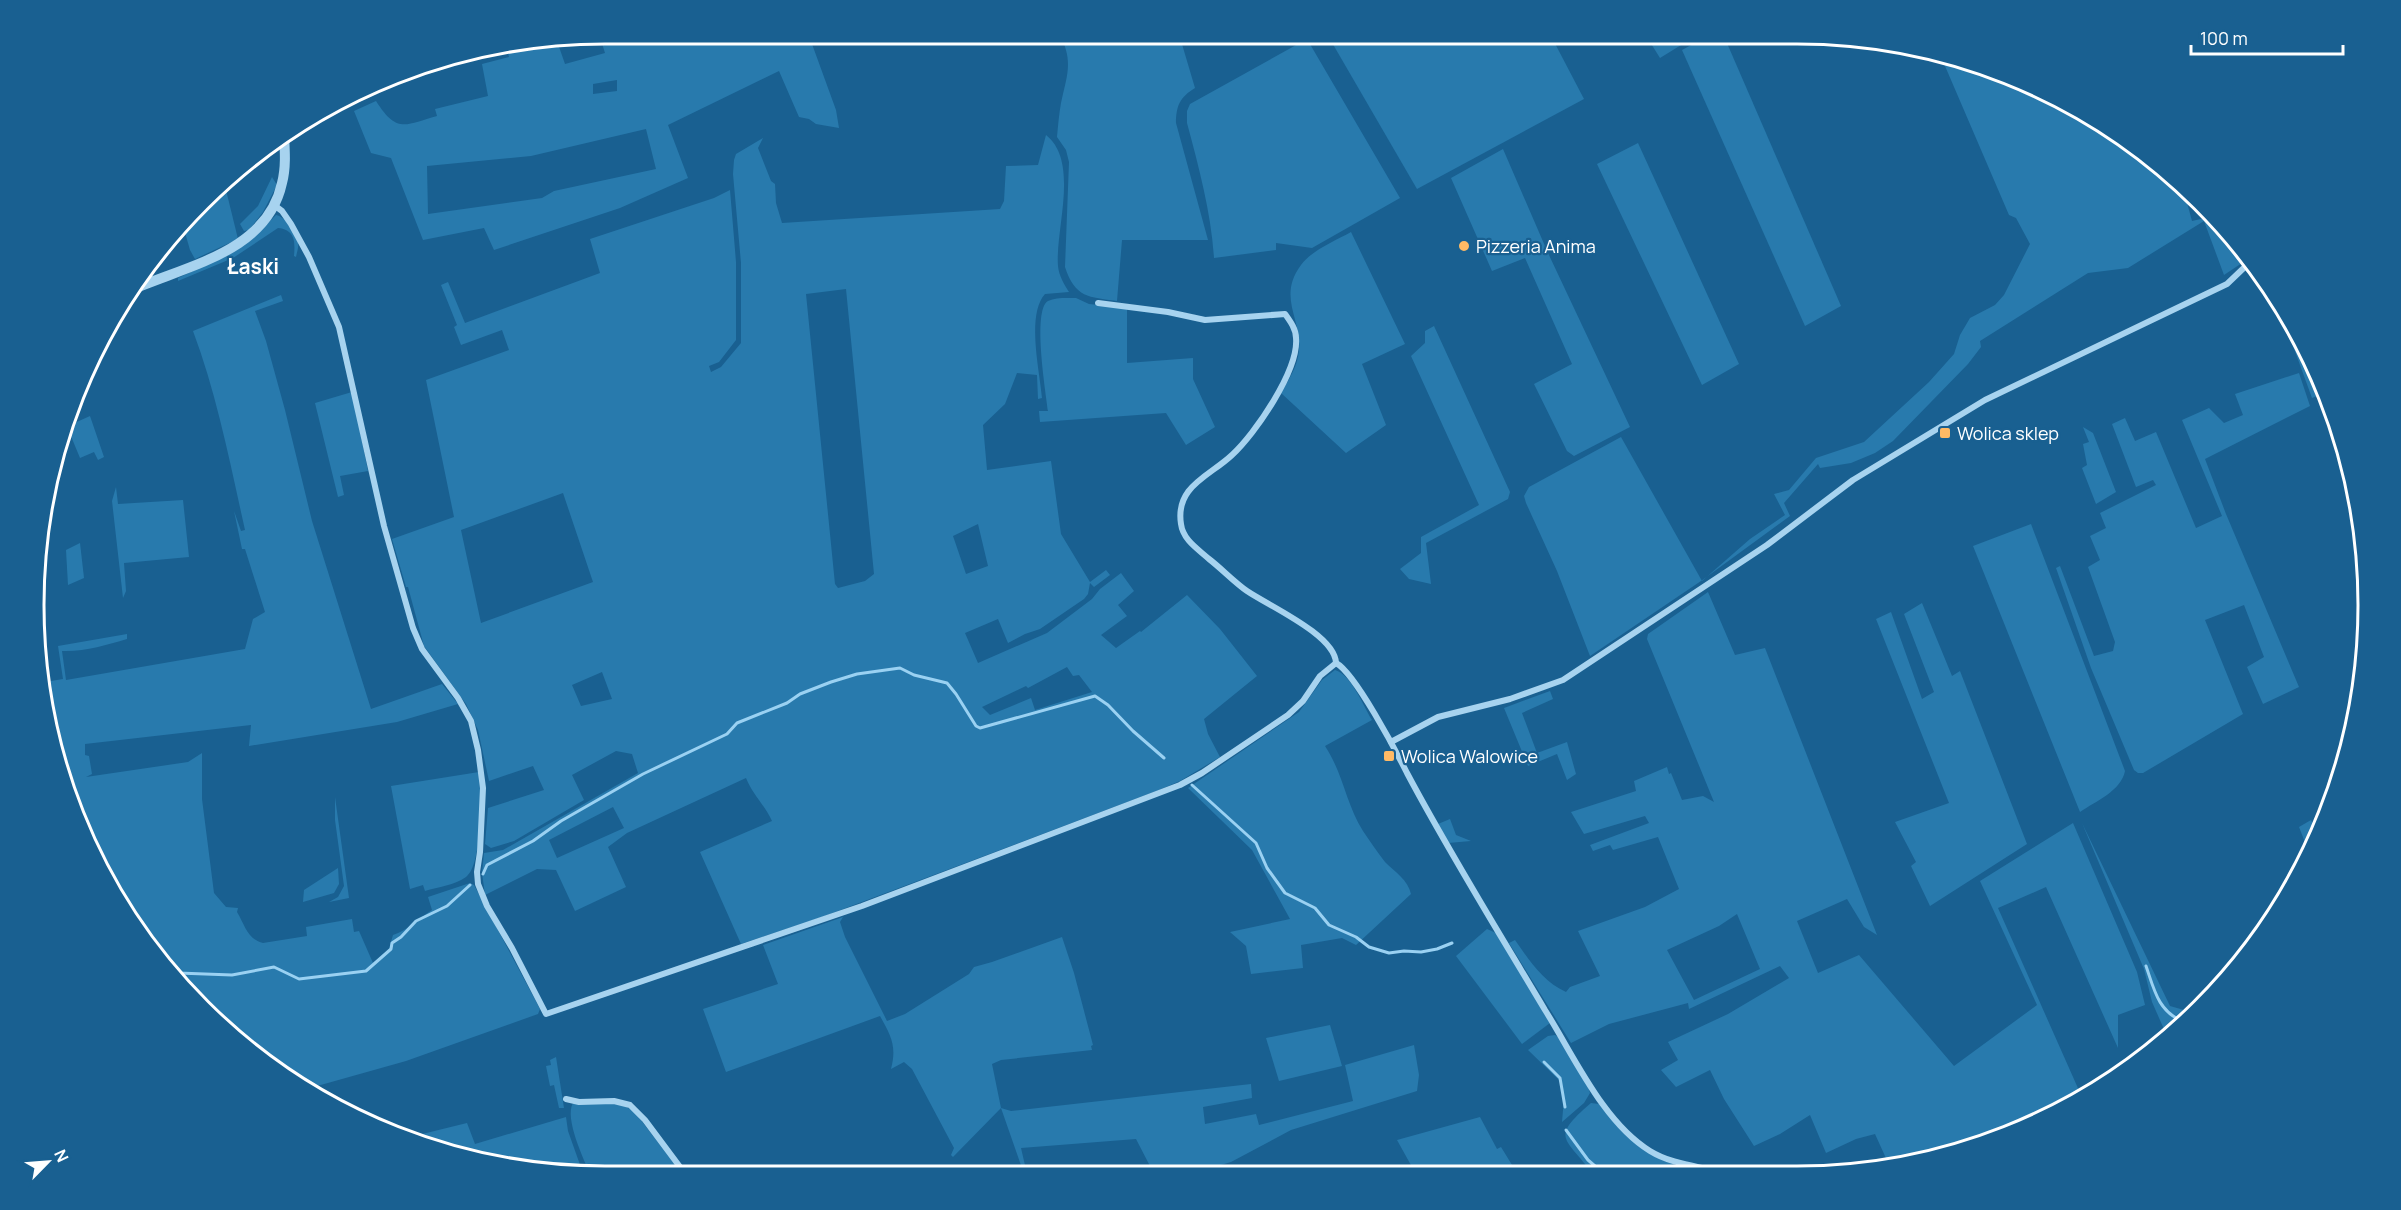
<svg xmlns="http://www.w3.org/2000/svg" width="2401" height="1210" viewBox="0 0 2401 1210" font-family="Manrope,sans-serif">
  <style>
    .green { fill: #287aad; fill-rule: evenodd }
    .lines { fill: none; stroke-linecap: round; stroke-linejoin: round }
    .stream { stroke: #9ad1f2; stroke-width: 3 }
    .minor { stroke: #a7d3ef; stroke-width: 6 }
    .tertiary { stroke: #a7d3ef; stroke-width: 10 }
    .poi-dot { fill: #ffba65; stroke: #196091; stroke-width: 2 }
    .labels { text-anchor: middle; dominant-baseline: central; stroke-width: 4.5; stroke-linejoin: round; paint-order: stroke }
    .poi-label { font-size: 18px; fill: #fff; stroke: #196091; text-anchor: start }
    .quarter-label { font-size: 21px; font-weight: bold; fill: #fff; stroke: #196091 }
    .rim { fill: none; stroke: #fff; stroke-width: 3 }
  </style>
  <rect width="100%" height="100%" fill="#196091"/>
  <!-- green -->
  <g class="green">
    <path d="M605 33H808L836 110 839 128 816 124 809 119 799 117 779 71 668 125 688 178 620 208 494 250 484 228 423 240 391 158 371 153 354 111 376 101C397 134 405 125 437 116L435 109 488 96 482 64 509 57 507 49 557 41 565 64 605 53 599 34ZM617 80V91L593 94V84ZM646 129 656 169 554 191 542 198 428 214 427 166 531 156Z"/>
    <path d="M1059 33 1179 34 1195 88C1180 97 1176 106 1176 123L1208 240H1122L1117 301C1089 297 1075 298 1065 267L1069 162 1066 150 1057 137C1058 126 1059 114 1061 103 1067 75 1074 61 1059 33Z"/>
    <path d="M1327 34H1550L1584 99 1417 189Z"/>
    <path d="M1645 34H1699L1660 58Z"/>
    <path d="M1712 34H1723L1841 306 1805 326 1682 50Z"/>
    <path d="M1307 39 1400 198 1312 248 1276 243V250L1214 258C1211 212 1199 168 1187 123V111L1190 104Z"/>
    <path d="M1939 52 2049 92 2144 151 2183 188 2192 221 2214 216 2226 228 2248 259 2224 275 2204 221 2128 268 2088 273 1980 341 1981 347 1968 364 1893 441 1875 453 1851 463 1820 468 1818 464 1784 503 1790 516 1701 581 1590 656 1557 571 1526 503 1524 496 1529 487 1621 437 1702 581 1750 539 1785 515 1774 494 1789 490 1816 458 1864 442 1929 382 1954 354 1960 335 1970 318 1995 305 2004 295 2030 244 2016 218 2009 215Z"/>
    <path d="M1046 135C1080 162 1055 229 1058 266 1059 276 1064 284 1069 292L1045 294C1026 315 1040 372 1042 398L1038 399 1037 375 1017 373 1005 404 983 425 987 470 1051 461 1061 534 1090 582 1106 570 1110 575 1094 587 1090 583 1088 594 1084 599 1040 629 1025 634 1008 643 998 619 965 633 978 663 1047 633 1092 599 1100 589 1121 573 1134 591 1118 605 1127 616 1101 635 1116 648 1140 631 1141 632 1187 595 1220 629 1257 676 1204 719 1208 734 1220 757 1180 781 1159 790 822 917 741 944 700 852 772 821C764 804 753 795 746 778L627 833 608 847 626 887 575 911 556 870 537 869 485 895 482 873 484 853 503 850 638 773 632 754 616 751 572 775 584 800 514 841 491 848 485 844 488 808 544 790 533 766 489 781 478 730 466 704 424 646 408 587H406L392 539 454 517 426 380 509 350 502 330 461 345 454 327 457 325 441 285 448 282 465 323 600 273 590 239 714 198 730 190 736 262V340L719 362 709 366 711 372 721 367 741 343V263L733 174 734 160 736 154 763 138 758 148 771 181 775 184 776 203 782 223 1000 209 1004 201 1006 166 1038 165ZM846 289 874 574 865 581 838 588 835 584 806 294ZM563 493 593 582 481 623 461 530ZM978 524 988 566 966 574 953 536ZM1067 667 1073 676 1079 675 1092 692 1035 710 1031 698 990 715 982 707 1026 686 1028 688ZM602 672 612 699 581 706 572 685ZM613 807 624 828 557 858 549 840Z"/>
    <path d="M1638 143 1739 364 1702 385 1597 164Z"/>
    <path d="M1503 149 1548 253 1630 427 1574 456 1567 451 1534 384 1572 364 1525 258 1492 271 1451 178Z"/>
    <path d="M272 177 277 185 263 212 249 230 244 231 240 224 258 206Z"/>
    <path d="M224 182 238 239 195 259 190 250 182 222Z"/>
    <path d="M276 215C286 217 295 232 298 242 299 247 297 252 296 257L294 256C295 243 296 230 278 228L233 258 178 281V278L234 252 251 240Z"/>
    <path d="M1351 232 1405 344 1362 364 1386 425 1346 453 1281 393C1289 379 1298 366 1299 350 1302 319 1277 297 1301 265 1312 250 1335 241 1351 232Z"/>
    <path d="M281 295 283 301 255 311 266 341 285 410 312 521 371 709 442 684 458 704 397 722 249 746 251 725 85 744V755L89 756 92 774 86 777 188 762 202 753V799L214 893 226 907 238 908 237 912C245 925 247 939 263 943L307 936 306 927 352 919 354 932 359 931 373 963 388 952 393 935C407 931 419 918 432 910L428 897 470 883 474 885 540 1009 538 1014 406 1061 310 1088 201 1010 92 858 39 683 63 679 58 646 127 634V639C106 645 84 652 62 651L66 680 245 649 253 619 265 612 245 549H242L234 511 241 531 245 530C230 463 217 395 193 331Z"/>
    <path d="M1076 298 1089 304 1127 308V363L1193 358V379L1215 427 1186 445 1166 413 1040 422 1039 411H1048C1046 393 1032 310 1048 301 1056 297 1068 298 1076 298Z"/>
    <path d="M2284 309 2291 319 2325 393 2312 398 2280 310Z"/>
    <path d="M1434 326 1510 492 1508 499 1426 543 1431 584 1409 579 1400 569 1421 553V537L1479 505 1411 356 1425 343V331Z"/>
    <path d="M2299 373 2310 406 2205 459 2226 514 2299 687 2263 704 2247 667 2264 657 2244 605 2205 620 2243 714 2143 773H2138L2134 770 2091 668 2056 568 2060 566 2094 656 2113 651 2115 642 2088 567 2100 560 2090 536 2106 528 2100 513 2156 485 2153 480 2136 487 2112 424 2125 418 2135 441 2156 432 2196 528 2222 516 2182 420 2209 408 2224 423 2243 415 2235 394Z"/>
    <path d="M352 392 368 471 340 476 344 495 338 497 315 403Z"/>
    <path d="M90 416 104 457 98 460 94 452 80 458 68 429 70 425Z"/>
    <path d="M2083 427 2093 433 2116 492 2096 504 2082 468 2087 465 2083 444 2089 442Z"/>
    <path d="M116 487 118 504 183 500 189 557 124 563 126 591 123 598 112 501Z"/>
    <path d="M2031 524 2125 771C2121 791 2096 801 2080 812L1973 546Z"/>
    <path d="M80 543 84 578 68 585 66 550Z"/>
    <path d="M1708 592 1735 655 1765 648 1877 935 1864 927 1847 899 1797 921 1818 973 1859 955 1954 1066 2037 1005 1980 881 2073 823 2137 972 2145 1005 2118 1015V1048L2046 887 1998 908 2081 1095 2015 1134 1890 1167 1875 1134 1856 1139 1826 1153 1810 1115 1780 1134 1754 1146 1724 1099 1710 1070 1676 1087 1661 1070 1678 1060 1668 1042 1728 1014 1789 978 1780 966 1689 1009 1688 1003 1609 1024 1571 1043 1509 943 1515 940C1529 960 1543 982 1566 992L1570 987 1600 976 1578 931 1645 907 1679 889 1658 837 1613 850 1610 845 1593 851 1590 845 1649 823 1645 816 1584 834 1571 812 1636 791 1634 781 1667 767 1669 774 1671 773 1682 800 1703 796 1714 802 1647 639 1648 634ZM1737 914 1760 969 1694 1000 1667 950 1719 926Z"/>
    <path d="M1922 603 1952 676 1960 671 2027 844 1930 906 1911 866 1916 862 1895 822 1949 803 1876 619 1891 612 1922 699 1934 692 1904 614Z"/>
    <path d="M1335 670C1352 675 1363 706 1372 720L1325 746C1343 773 1346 804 1363 831 1370 841 1377 852 1385 862 1395 872 1408 880 1411 894L1356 945 1342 938 1301 945 1303 968 1251 974 1246 946 1230 932 1290 919 1252 850 1188 788 1299 712 1322 680Z"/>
    <path d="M1550 691 1553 699 1522 713 1537 753 1567 742 1576 774 1567 780 1557 754 1528 766 1504 708Z"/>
    <path d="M479 772C481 793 483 865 466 877 455 885 438 887 425 891L423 885 410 889 391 786Z"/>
    <path d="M335 797 349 898 329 902 338 897 344 886 335 820Z"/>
    <path d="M1450 819 1456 835 1471 841 1448 843 1438 824Z"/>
    <path d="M2311 820 2318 835 2310 855 2299 827Z"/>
    <path d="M2082 823 2170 1006 2191 1012 2167 1036 2152 1002 2144 969Z"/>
    <path d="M338 868 339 884 334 893 303 902 304 890Z"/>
    <path d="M843 917 840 922 845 937 887 1021 905 1014 969 974 974 967 992 962 1062 937 1074 973 1093 1045 1091 1046 1092 1050 1001 1060 992 1064 1001 1108 1011 1111 1251 1084 1252 1098 1203 1107 1205 1124 1256 1114 1259 1125 1353 1101 1345 1065 1414 1045 1419 1075 1417 1091 1291 1130 1231 1162 1211 1168 1189 1173 1151 1168 1136 1139 1021 1148 1027 1174H1024L1001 1108 953 1157 951 1155 954 1148 912 1069 904 1062 891 1069C897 1046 891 1036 880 1016L726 1072 703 1009 778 984 763 945Z"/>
    <path d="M1487 929 1496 933 1550 1023 1522 1044 1456 956Z"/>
    <path d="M1330 1025 1342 1066 1279 1081 1266 1038Z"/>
    <path d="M1555 1035 1558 1037 1588 1086 1590 1093 1584 1103 1562 1122 1564 1098 1560 1081 1528 1050 1548 1036Z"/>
    <path d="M556 1057 564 1108H559L554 1085 550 1086 546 1066 551 1065 550 1060Z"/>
    <path d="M573 1103 621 1104 634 1111 683 1175 591 1176C584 1160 564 1118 573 1103Z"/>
    <path d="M1591 1103 1599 1104C1637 1147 1648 1159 1705 1173H1592C1566 1137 1549 1139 1591 1103Z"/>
    <path d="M566 1117 568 1131 584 1176H568L480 1161 479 1158C456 1164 427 1146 406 1138L467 1123 475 1144Z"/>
    <path d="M1480 1117 1497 1149 1501 1147 1517 1173H1395L1412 1167 1397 1140Z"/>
  </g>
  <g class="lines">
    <!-- stream -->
    <g class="stream">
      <path d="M1192 785 1256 843 1267 868 1285 893 1315 908 1329 925 1356 937 1369 947 1389 953 1404 951 1421 952 1437 949 1452 943"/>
      <path d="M483 874 487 865 533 841 561 821 643 774 727 734 737 723 787 703 800 694 831 682 857 674 900 668 914 675 947 683 956 694 976 726 980 728 1095 696 1108 705 1133 731 1164 758"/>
      <path d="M2146 966C2154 989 2158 1011 2182 1021"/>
      <path d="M171 968 178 973 232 975 274 967 299 979 366 971 391 949 392 943 401 937 416 921 447 906 470 885"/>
      <path d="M1544 1062 1560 1078 1565 1107"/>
      <path d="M1566 1130 1588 1160 1603 1173"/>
    </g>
    <!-- minor -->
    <g class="minor">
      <path d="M274 205 282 211 291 224 309 257 339 327 384 526 413 628 422 649 458 698 471 721 478 750 483 788 480 852 477 872 478 884 487 906 512 948 546 1014 862 906 1180 785 1202 773 1288 715 1303 701 1320 676 1336 663"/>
      <path d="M1098 303 1168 312 1205 320 1285 314C1290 321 1296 329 1296 338 1299 370 1255 434 1232 455 1210 476 1175 486 1181 524 1183 540 1198 549 1209 559 1222 569 1234 582 1247 591 1269 606 1335 635 1336 663"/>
      <path d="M1336 663C1355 673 1396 751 1407 773 1450 854 1498 931 1545 1010 1574 1056 1603 1122 1650 1151 1671 1164 1697 1166 1720 1172"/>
      <path d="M1391 742 1438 717 1510 699 1563 680 1767 545 1853 480 1985 400 2227 284 2250 262"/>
      <path d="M566 1099 579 1102 614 1101 630 1105 645 1120 686 1175"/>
    </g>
    <!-- tertiary -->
    <path class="tertiary" d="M129 291C184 266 267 253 282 183 286 168 285 152 284 136"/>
  </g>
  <!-- markers -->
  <g class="poi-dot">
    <circle cx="1464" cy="246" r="6"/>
    <rect x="1939" y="427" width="12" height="12" rx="3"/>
    <rect x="1383" y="750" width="12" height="12" rx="3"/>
  </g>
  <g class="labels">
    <!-- poi labels -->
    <g class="poi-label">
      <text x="1476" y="246">Pizzeria Anima</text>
      <text x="1957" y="433">Wolica sklep</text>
      <text x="1401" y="756">Wolica Walowice</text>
    </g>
    <!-- quarter labels -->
    <g class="quarter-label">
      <text x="253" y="266">Łaski</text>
    </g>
  </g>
  <!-- crop -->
  <path d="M0 0H2401V1210H0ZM605 44H1797A561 561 0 0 1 2358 605V605A561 561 0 0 1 1797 1166H605A561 561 0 0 1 44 605V605A561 561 0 0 1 605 44Z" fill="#196091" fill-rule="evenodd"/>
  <path class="rim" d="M605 44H1797A561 561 0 0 1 2358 605V605A561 561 0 0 1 1797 1166H605A561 561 0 0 1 44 605V605A561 561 0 0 1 605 44Z"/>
  <!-- north arrow -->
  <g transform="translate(48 1162) rotate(65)" stroke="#196091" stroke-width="4.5" paint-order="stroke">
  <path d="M0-4.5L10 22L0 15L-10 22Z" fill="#ffffff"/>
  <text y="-9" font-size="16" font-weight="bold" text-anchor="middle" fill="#ffffff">N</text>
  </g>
  <!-- scale -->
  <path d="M2191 45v9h152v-9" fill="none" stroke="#ffffff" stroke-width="3"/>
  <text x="2200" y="45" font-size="18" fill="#ffffff" stroke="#196091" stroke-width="4.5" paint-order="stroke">100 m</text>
</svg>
